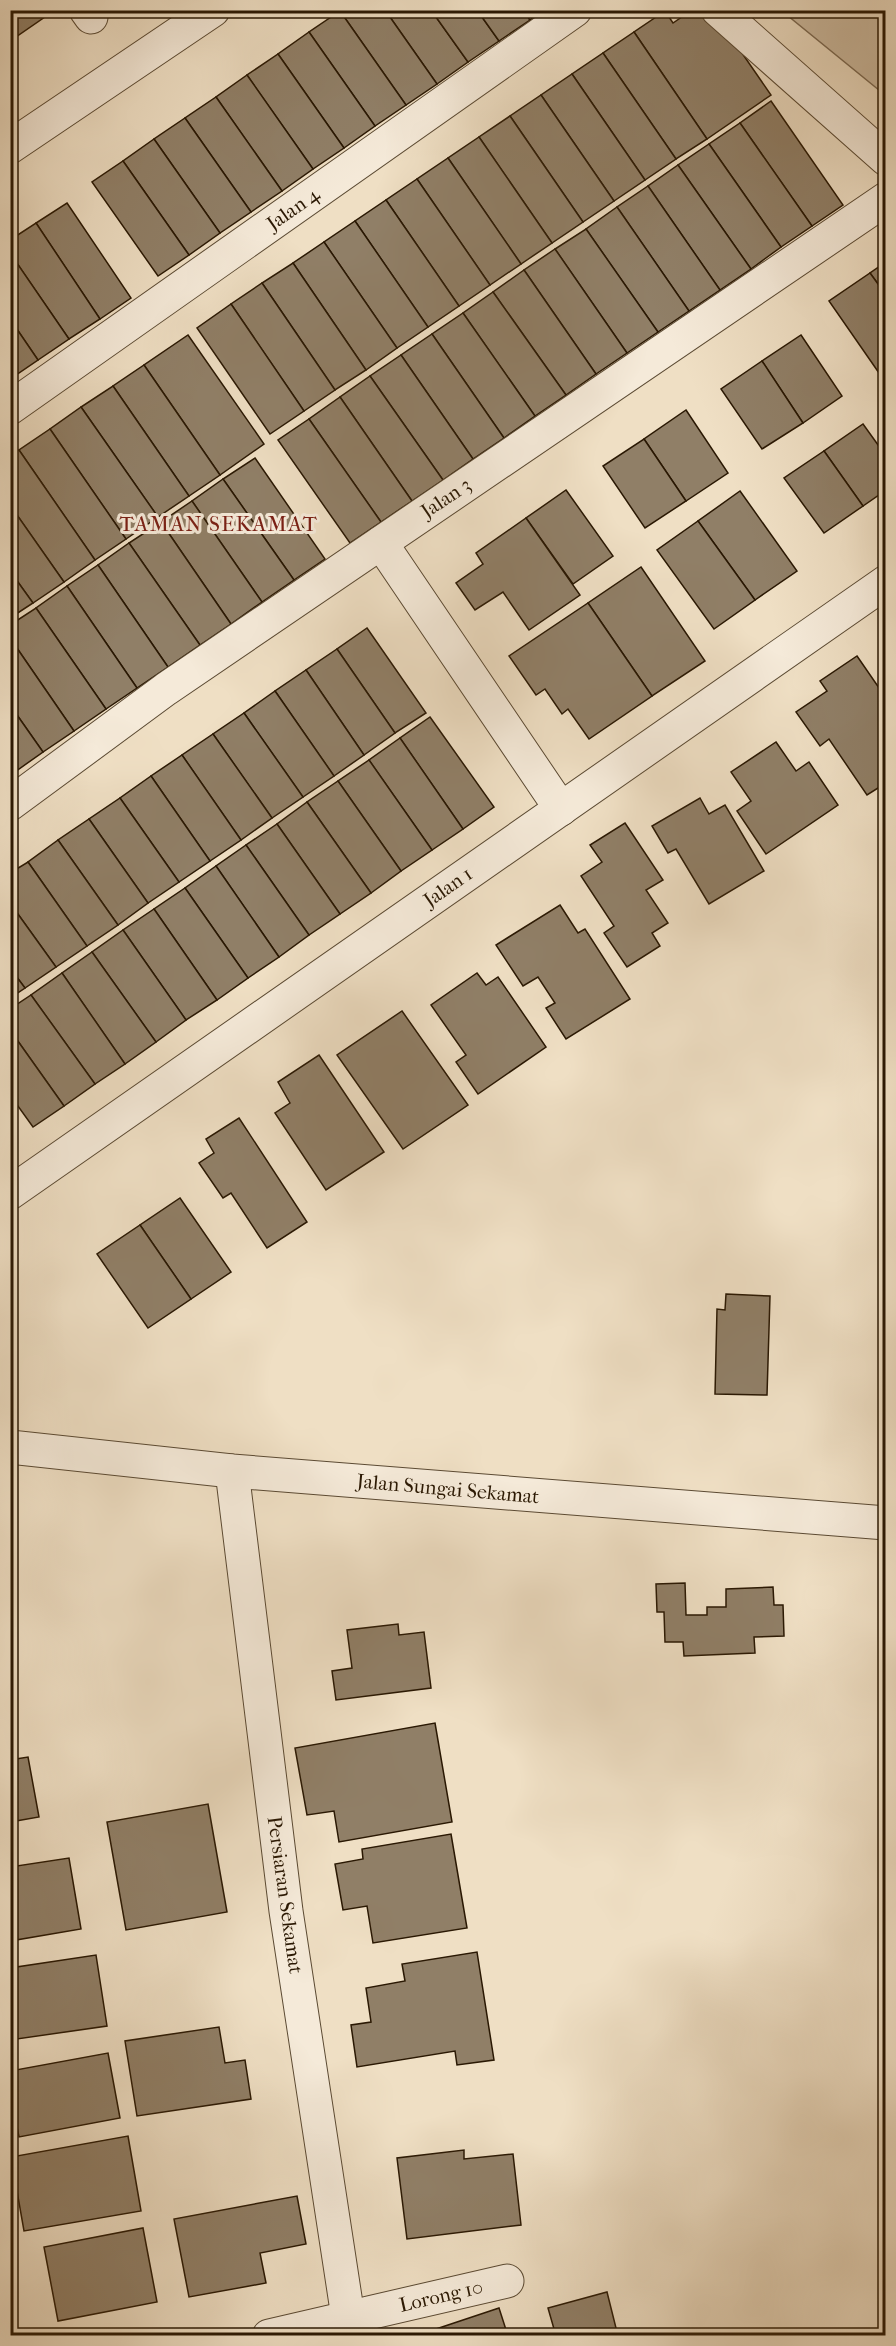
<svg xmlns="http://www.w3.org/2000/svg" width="896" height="2346" viewBox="0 0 896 2346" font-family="'IM FELL French Canon',serif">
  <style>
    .green { fill: #cebda3; stroke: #7c6a53; stroke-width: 1.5 }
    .building { fill: #907f67; stroke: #2a1803; stroke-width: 1.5 }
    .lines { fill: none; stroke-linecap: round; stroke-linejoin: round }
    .minor-casing { stroke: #5b4a33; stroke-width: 35 }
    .minor { stroke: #f5ead9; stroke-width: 33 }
    .labels { text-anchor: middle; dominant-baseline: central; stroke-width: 6; stroke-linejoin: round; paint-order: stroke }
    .street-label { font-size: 20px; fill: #2a1803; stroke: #f5ead9 }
    .neighbourhood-label { font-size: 21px; letter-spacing: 1.5px; fill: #7a1f14; stroke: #f5ead9 }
  </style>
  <rect width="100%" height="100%" fill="#efdfc4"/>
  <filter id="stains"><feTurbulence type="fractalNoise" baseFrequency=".00333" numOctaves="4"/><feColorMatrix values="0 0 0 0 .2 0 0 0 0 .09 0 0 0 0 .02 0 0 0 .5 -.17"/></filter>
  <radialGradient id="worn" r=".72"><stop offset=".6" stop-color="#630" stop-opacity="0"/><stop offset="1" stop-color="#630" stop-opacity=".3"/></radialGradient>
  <!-- green -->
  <path class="green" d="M782 11H885V95Z"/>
  <!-- building -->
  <g class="building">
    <path d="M10 10H55L10 41Z"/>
    <path d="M385 10H431L468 62 437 84Z"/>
    <path d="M385 10 437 84 406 105 340 11Z"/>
    <path d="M431 10H477L499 41 468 62Z"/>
    <path d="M477 10H523L530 20 499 41Z"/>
    <path d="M523 10H543L530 20Z"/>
    <path d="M692 10H701L707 19 715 14 771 95 707 139 634 32 665 11 673 23Z"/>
    <path d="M340 11 406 105 375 126 309 32Z"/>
    <path d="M309 32 375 126 344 148 278 54Z"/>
    <path d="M634 32 707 139 676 159 603 53Z"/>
    <path d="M603 53 676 159 645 180 572 74Z"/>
    <path d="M278 54 344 148 313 169 247 75Z"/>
    <path d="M572 74 645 180 614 201 541 95Z"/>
    <path d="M247 75 313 169 282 191 216 97Z"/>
    <path d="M541 95 614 201 583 222 510 116Z"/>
    <path d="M216 97 282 191 251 212 185 118Z"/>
    <path d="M771 101 843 205 812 226 740 123Z"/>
    <path d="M510 116 583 222 552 243 479 137Z"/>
    <path d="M185 118 251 212 220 233 154 139Z"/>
    <path d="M740 123 812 226 781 247 709 144Z"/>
    <path d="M479 137 552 243 521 264 448 158Z"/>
    <path d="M154 139 220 233 189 255 123 161Z"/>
    <path d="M709 144 781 247 751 269 678 165Z"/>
    <path d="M448 158 521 264 490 285 417 179Z"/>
    <path d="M123 161 189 255 158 276 92 182Z"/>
    <path d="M678 165 751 269 720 290 648 186Z"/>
    <path d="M417 179 490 285 459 306 386 200Z"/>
    <path d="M648 186 720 290 689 311 617 207Z"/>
    <path d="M386 200 459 306 428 327 355 221Z"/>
    <path d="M67 203 131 298 100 319 36 223Z"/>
    <path d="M617 207 689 311 658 332 586 229Z"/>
    <path d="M355 221 428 327 397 348 324 242Z"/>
    <path d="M36 223 100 319 69 339 10 253V240Z"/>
    <path d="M586 229 658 332 627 353 555 249Z"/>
    <path d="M324 242 397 348 366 370 293 263Z"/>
    <path d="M555 249 627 353 596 374 524 270Z"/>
    <path d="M10 253 69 339 38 360 10 319Z"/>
    <path d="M886 262V295L870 273Z"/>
    <path d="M293 263 366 370 335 390 262 283Z"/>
    <path d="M524 270 596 374 566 395 493 292Z"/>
    <path d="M870 273 886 295V383L829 301Z"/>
    <path d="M262 283 335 390 304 411 231 304Z"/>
    <path d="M493 292 566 395 535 416 463 313Z"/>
    <path d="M231 304 304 411 270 434 197 328Z"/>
    <path d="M463 313 535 416 504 438 432 334Z"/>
    <path d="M10 319 38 360 10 379Z"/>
    <path d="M432 334 504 438 473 459 401 355Z"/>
    <path d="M188 335 264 444 220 475 144 365Z"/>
    <path d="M801 335 842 396 803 423 762 361Z"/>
    <path d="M401 355 473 459 443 480 370 376Z"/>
    <path d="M762 361 803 423 762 449 721 389Z"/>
    <path d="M144 365 220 475 189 496 113 386Z"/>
    <path d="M370 376 443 480 412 501 340 397Z"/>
    <path d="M113 386 189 496 158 517 81 407Z"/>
    <path d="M340 397 412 501 381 522 309 419Z"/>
    <path d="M81 407 158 517 126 539 50 429Z"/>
    <path d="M686 410 728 473 686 501 644 439Z"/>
    <path d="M309 419 381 522 350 543 278 440Z"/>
    <path d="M863 424 886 456V490L863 506 824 451Z"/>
    <path d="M50 429 126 539 95 560 19 450Z"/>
    <path d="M644 439 686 501 645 528 603 466Z"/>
    <path d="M19 450 95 560 64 582 10 505V456Z"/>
    <path d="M824 451 863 506 824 533 784 478Z"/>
    <path d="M255 458 325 559 294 580 223 479Z"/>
    <path d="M223 479 294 580 262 602 192 501Z"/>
    <path d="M566 490 613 556 573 584 526 518Z"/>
    <path d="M740 491 797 571 755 600 698 521Z"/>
    <path d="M192 501 262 602 231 624 161 522Z"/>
    <path d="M10 505 64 582 33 603 10 571Z"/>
    <path d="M526 518 580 595 529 630 503 592 475 610 456 583 483 564 476 553Z"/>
    <path d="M698 521 755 600 714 629 657 550Z"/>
    <path d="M161 522 231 624 200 645 129 543Z"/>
    <path d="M129 543 200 645 168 667 98 565Z"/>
    <path d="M98 565 168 667 137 688 67 586Z"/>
    <path d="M641 567 705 661 652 696 588 603Z"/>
    <path d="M10 571 33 603 10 618Z"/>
    <path d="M67 586 137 688 106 709 36 608Z"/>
    <path d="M588 603 652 696 589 739 568 709 562 714 545 689 536 695 509 656Z"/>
    <path d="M36 608 106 709 74 731 10 638V625Z"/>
    <path d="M367 628 426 713 395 733 337 649Z"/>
    <path d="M10 638 74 731 43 752 10 705Z"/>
    <path d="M337 649 395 733 364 755 306 670Z"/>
    <path d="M857 656 886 698V783L867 795 829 739 820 746 796 712 827 691 820 681Z"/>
    <path d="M306 670 364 755 334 776 275 691Z"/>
    <path d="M275 691 334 776 303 797 244 713Z"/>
    <path d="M10 705 43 752 12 774 10 772Z"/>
    <path d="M244 713 303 797 272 818 213 734Z"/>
    <path d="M430 717 494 807 463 829 400 738Z"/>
    <path d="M213 734 272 818 241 840 182 755Z"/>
    <path d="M400 738 463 829 432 850 369 760Z"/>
    <path d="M776 742 796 771 809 762 838 805 766 854 737 811 751 801 731 772Z"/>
    <path d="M182 755 241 840 210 861 151 776Z"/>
    <path d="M369 760 432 850 401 871 338 781Z"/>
    <path d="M151 776 210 861 179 882 120 798Z"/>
    <path d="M338 781 401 871 371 893 307 802Z"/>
    <path d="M120 798 179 882 148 903 89 819Z"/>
    <path d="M700 798 709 814 725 805 764 871 709 904 676 849 668 853 652 826Z"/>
    <path d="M307 802 371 893 340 914 277 824Z"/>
    <path d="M89 819 148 903 118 925 58 840Z"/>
    <path d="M625 823 663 880 646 890 668 923 652 933 660 946 627 967 604 933 614 926 581 876 602 862 590 845Z"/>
    <path d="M277 824 340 914 309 935 246 845Z"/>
    <path d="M58 840 118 925 87 946 28 862Z"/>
    <path d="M246 845 309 935 279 957 216 866Z"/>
    <path d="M28 862 87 946 56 967 10 903V873Z"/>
    <path d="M216 866 279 957 248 978 185 888Z"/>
    <path d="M185 888 248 978 217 1000 154 909Z"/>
    <path d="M10 903 56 967 25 988 10 968Z"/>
    <path d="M560 905 578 933 585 929 630 999 566 1039 546 1008 555 1003 538 977 523 986 496 945Z"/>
    <path d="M154 909 217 1000 186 1020 123 930Z"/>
    <path d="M123 930 186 1020 156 1042 92 952Z"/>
    <path d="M92 952 156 1042 125 1064 62 973Z"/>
    <path d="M10 968 25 988 10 998Z"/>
    <path d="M62 973 125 1064 95 1084 31 995Z"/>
    <path d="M477 973 486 985 498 977 546 1047 478 1094 456 1062 466 1055 431 1005Z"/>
    <path d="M31 995 95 1084 64 1106 10 1030V1009Z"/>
    <path d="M402 1011 468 1105 403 1149 337 1055Z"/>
    <path d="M10 1030 64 1106 33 1127 10 1095Z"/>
    <path d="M319 1055 384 1152 326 1190 275 1113 290 1103 278 1082Z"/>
    <path d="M239 1118 307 1222 267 1248 231 1193 223 1198 199 1163 214 1153 206 1139Z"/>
    <path d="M180 1198 231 1272 191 1299 140 1225Z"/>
    <path d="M140 1225 191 1299 148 1328 97 1254Z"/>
    <path d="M726 1294 770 1296 767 1395 715 1394 717 1309 725 1310Z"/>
    <path d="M685 1583 686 1615H707V1607H726V1589L773 1587 774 1605H783L784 1636 754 1637 755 1653 684 1656 683 1642H665L664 1612H657L656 1584Z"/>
    <path d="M398 1624 399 1635 424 1632 431 1688 336 1700 332 1671 352 1668 347 1630Z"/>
    <path d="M435 1723 452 1822 339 1842 334 1811 307 1815 295 1748Z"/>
    <path d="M28 1757 39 1817 10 1822V1760Z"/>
    <path d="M208 1804 227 1912 126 1930 107 1822Z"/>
    <path d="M451 1834 467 1928 373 1943 367 1906 343 1910 335 1864 363 1859 362 1849Z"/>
    <path d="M14 1850 17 1866 69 1858 81 1929 10 1941V1851Z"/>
    <path d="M477 1952 494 2060 457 2065 455 2051 357 2067 351 2025 371 2022 366 1988 405 1981 402 1964Z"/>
    <path d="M96 1955 107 2026 10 2040V1968Z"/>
    <path d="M219 2027 225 2063 245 2060 251 2099 137 2116 125 2041Z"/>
    <path d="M108 2053 120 2118 19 2137 15 2117 10 2118V2071Z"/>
    <path d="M128 2136 141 2211 24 2231 11 2157Z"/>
    <path d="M464 2150V2159L513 2154 521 2225 407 2239 397 2158Z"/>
    <path d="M297 2196 306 2244 260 2253 266 2283 189 2297 174 2219Z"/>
    <path d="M143 2228 157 2302 58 2321 44 2247Z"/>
    <path d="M607 2292 618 2336H556L548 2308Z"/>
    <path d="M499 2308 508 2336H415Z"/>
  </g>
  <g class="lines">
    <!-- minor casing -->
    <g class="minor-casing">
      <g id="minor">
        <path d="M86 10 91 17"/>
        <path d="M718 10 886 159"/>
        <path d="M10 147 213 10"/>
        <path d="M10 408 575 10"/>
        <path d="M381 543 561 809"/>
        <path d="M10 804 166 689 886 199"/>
        <path d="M10 1193 886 582"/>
        <path d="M10 1447 232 1471 886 1523"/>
        <path d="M232 1471 286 1911 348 2317"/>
        <path d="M269 2336 507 2281"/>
      </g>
    </g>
    <!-- minor -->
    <use href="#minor" class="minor"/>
  </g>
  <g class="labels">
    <!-- street labels -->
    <g class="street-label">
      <text transform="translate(293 209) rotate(-35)">Jalan 4</text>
      <text transform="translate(446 498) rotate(-34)">Jalan 3</text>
      <text transform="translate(448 887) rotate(-35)">Jalan 1</text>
      <text transform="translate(448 1489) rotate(5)">Jalan Sungai Sekamat</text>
      <text transform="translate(285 1895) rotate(82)">Persiaran Sekamat</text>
      <text transform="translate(441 2296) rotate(-13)">Lorong 10</text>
    </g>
    <!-- neighbourhood labels -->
    <g class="neighbourhood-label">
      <text x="219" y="524">TAMAN SEKAMAT</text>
    </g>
  </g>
  <!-- margin -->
  <rect width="896" height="2346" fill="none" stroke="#efdfc4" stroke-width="36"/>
  <rect x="12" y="12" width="872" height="2322" fill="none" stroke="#2a1803" stroke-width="3"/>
  <rect x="18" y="18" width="860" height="2310" fill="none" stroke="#2a1803" stroke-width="1.5"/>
  <rect width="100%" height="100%" filter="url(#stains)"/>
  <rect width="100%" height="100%" fill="url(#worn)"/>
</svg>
